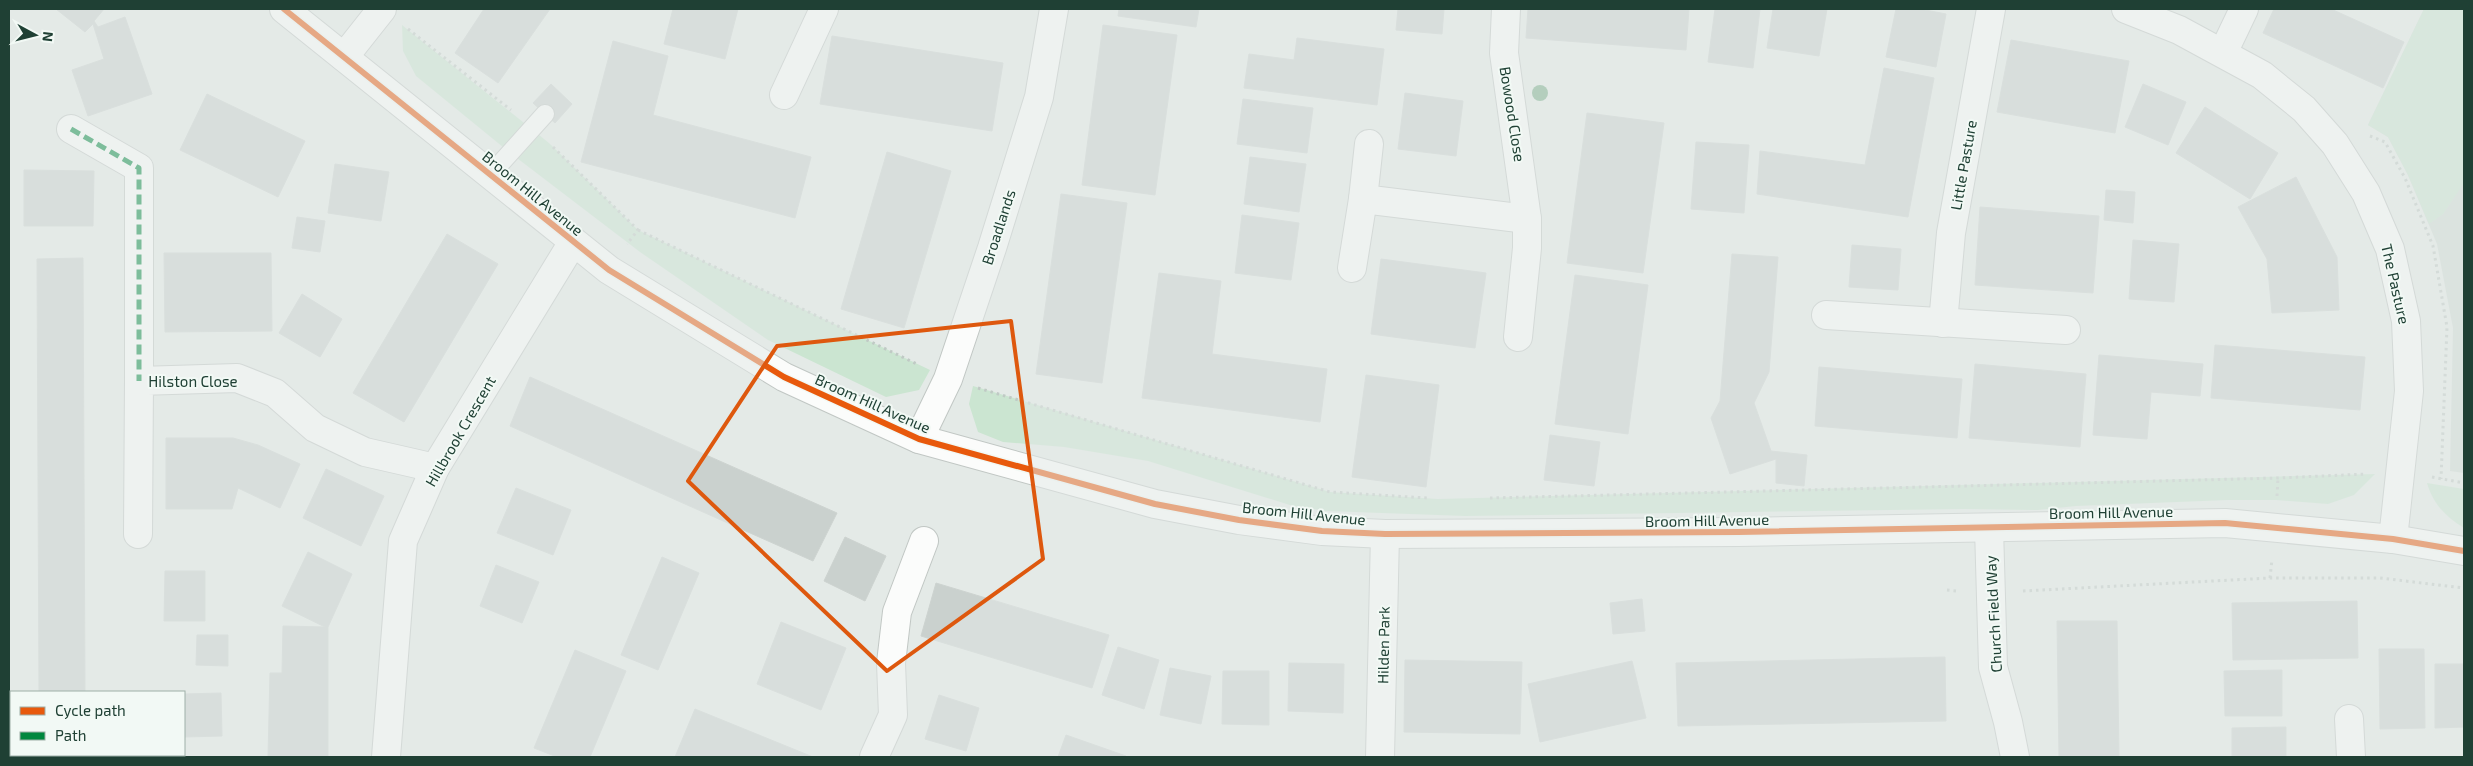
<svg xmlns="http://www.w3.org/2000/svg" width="2473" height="766" viewBox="0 0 2473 766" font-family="'Exo 2',sans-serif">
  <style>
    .built { fill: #d1dcd6 }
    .green { fill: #cbe5d1 }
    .building { fill: #cad1ce; stroke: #cdd3d0 }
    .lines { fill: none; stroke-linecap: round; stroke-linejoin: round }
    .service-casing { stroke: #c1c7c4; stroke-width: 20 }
    .minor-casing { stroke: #c1c7c4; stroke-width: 30 }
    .tertiary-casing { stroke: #c1c7c4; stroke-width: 30 }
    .path { stroke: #c0cac5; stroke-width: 3; stroke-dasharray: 2.5 4; stroke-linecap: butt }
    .service { stroke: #fbfcfb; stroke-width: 18 }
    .minor { stroke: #fbfcfb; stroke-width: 28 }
    .tertiary { stroke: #fbfcfb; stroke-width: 28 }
    .quiet { stroke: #00873e; stroke-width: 5; stroke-dasharray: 10 5; stroke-linecap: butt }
    .cycleway-casing { stroke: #f2f9f5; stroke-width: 9 }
    .cycleway { stroke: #e8590c; stroke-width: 6 }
    .tree { fill: #7aae8b }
    .marked { fill: none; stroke: #de580e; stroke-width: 4; stroke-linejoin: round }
    .labels { text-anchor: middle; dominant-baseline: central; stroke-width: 4; stroke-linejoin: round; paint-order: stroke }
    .street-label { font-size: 15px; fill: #1f4034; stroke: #f2f9f5 }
  </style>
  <rect width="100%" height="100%" fill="#e4eae7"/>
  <!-- built -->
  <path class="built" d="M2424 9H2464V473L2450 471 2453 328 2437 244 2408 175 2388 137 2368 125Z"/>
  <!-- green -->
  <g class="green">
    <path d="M2424 9H2464V183L2443 214 2429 224 2408 175 2388 137 2368 125Z"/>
    <path d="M402 25 549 143 638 230 930 370 919 390 886 397 768 340 640 252 509 152 416 76 403 51Z"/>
    <path d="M973 386 1330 492 1438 499 2375 474 2354 495 2328 504 2276 500H2228L2076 506 2038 510 1965 509 1465 516 1326 511 1293 506 1148 461 1064 447 1003 442 978 432 969 404Z"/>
    <path d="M2427 483 2464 489V528C2446 517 2433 504 2427 483Z"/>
  </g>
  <!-- building -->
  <g class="building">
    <path d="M56 9H104L94 21 98 27 125 17 152 94 88 116 72 70 104 59 93 24 85 32Z"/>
    <path d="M484 9H550L498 83 455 53Z"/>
    <path d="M673 9H738L725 59 664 44Z"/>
    <path d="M1119 9H1199L1196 27 1118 16Z"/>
    <path d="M1398 9H1444L1442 34 1396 30Z"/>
    <path d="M1528 9H1689L1686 50 1526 38Z"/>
    <path d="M1715 9H1760L1753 68 1708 62Z"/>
    <path d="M1773 9H1827L1819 56 1767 48Z"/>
    <path d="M1896 9H1920L1946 14 1936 67 1886 57Z"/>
    <path d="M2274 9H2331L2404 42 2383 88 2263 33Z"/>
    <path d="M1103 25 1177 35 1155 195 1082 185Z"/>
    <path d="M832 36 1003 63 992 131 820 104Z"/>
    <path d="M1297 38 1384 49 1377 105 1244 88 1249 54 1294 60Z"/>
    <path d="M2011 40 2129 61 2115 133 1997 112Z"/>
    <path d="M613 41 668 56 653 115 811 157 795 218 581 162Z"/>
    <path d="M1884 68 1934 78 1908 217 1757 194 1760 151 1865 165Z"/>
    <path d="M551 84 572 104 555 123 533 103Z"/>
    <path d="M2143 84 2186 102 2168 145 2125 127Z"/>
    <path d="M1405 93 1463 101 1456 156 1398 149Z"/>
    <path d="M207 94 305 141 278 197 180 150Z"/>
    <path d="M1243 99 1313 108 1307 153 1237 144Z"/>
    <path d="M2205 107 2278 153 2250 199 2176 153Z"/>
    <path d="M1587 113 1664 123 1643 273 1567 263Z"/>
    <path d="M1696 142 1749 145 1744 213 1691 209Z"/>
    <path d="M887 152 951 171 904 328 841 309Z"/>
    <path d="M1250 157 1306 164 1299 212 1244 204Z"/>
    <path d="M335 164 389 172 381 221 328 213Z"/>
    <path d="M24 170 94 171 93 226H24Z"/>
    <path d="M2296 177 2337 257 2339 310 2272 313 2267 259 2238 207Z"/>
    <path d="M2106 190 2135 192 2133 223 2104 220Z"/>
    <path d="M1061 194 1127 203 1102 383 1036 374Z"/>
    <path d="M1980 207 2099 216 2093 293 1975 285Z"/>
    <path d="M1242 215 1299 223 1291 280 1235 273Z"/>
    <path d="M297 217 325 221 320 252 292 248Z"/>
    <path d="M447 234 498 264 404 422 353 393Z"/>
    <path d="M2133 240 2179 244 2174 302 2129 299Z"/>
    <path d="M1852 245 1901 249 1898 290 1849 287Z"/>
    <path d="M164 253H271L272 331 165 332Z"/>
    <path d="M1732 254 1778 257 1769 372 1754 403 1771 451 1807 455 1804 486 1776 483V459L1730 474 1711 418 1720 401Z"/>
    <path d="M83 258 85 692H39L37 259Z"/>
    <path d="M1381 259 1486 273 1475 348 1371 334Z"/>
    <path d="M1159 273 1221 281 1212 354 1327 369 1320 422 1142 398Z"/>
    <path d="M1575 275 1648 285 1628 434 1555 424Z"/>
    <path d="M302 294 342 319 320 357 279 333Z"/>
    <path d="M2215 345 2365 357 2360 410 2211 398Z"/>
    <path d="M2099 355 2203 364 2200 396 2151 392 2147 439 2093 435Z"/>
    <path d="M1975 364 2086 374 2080 447 1969 438Z"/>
    <path d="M1819 367 1962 379 1957 438 1815 426Z"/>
    <path d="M1366 375 1439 385 1426 487 1352 477Z"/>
    <path d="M530 377 837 513 813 561 510 426Z"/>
    <path d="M1550 435 1600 442 1594 486 1544 480Z"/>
    <path d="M166 438H233L258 445 300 464 280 508 238 488 232 509H166Z"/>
    <path d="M326 469 384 496 361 546 303 518Z"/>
    <path d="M516 488 571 510 553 555 497 533Z"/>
    <path d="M845 537 886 556 865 601 824 581Z"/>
    <path d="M308 552 352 574 328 627V757H268L270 673H282L283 626 325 627 282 606Z"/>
    <path d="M662 557 699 573 658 670 621 655Z"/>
    <path d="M496 565 539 582 522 623 480 606Z"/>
    <path d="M165 571H205V621H164Z"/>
    <path d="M936 583 1109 635 1092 688 921 636Z"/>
    <path d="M1642 599 1645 631 1613 634 1610 603Z"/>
    <path d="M2357 601 2358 658 2233 660 2232 603Z"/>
    <path d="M2057 621H2117L2119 757H2059Z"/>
    <path d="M781 622 846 648 821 710 757 684Z"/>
    <path d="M197 635H228V666L196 665Z"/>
    <path d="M1118 647 1159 660 1144 709 1102 695Z"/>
    <path d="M2379 649H2424L2425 728 2380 729Z"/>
    <path d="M575 650 626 671 590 757H557L534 748Z"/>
    <path d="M1945 657 1946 721 1678 726 1676 663Z"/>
    <path d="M1405 660 1522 662 1520 734 1404 732Z"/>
    <path d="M1632 661 1646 718 1540 742 1528 684Z"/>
    <path d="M1289 663 1344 664 1343 713 1288 711Z"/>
    <path d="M2435 664H2464V727L2435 728Z"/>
    <path d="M1170 668 1211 676 1201 724 1160 715Z"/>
    <path d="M2282 670V716H2225L2224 671Z"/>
    <path d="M1223 671H1269V725L1222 724Z"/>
    <path d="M221 693 222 736 184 737V694Z"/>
    <path d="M939 695 979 708 966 751 925 739Z"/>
    <path d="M695 709 813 757H675Z"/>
    <path d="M2286 727V757H2232V728Z"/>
    <path d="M1066 735 1126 756V757H1058Z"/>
    <path d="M9 746H11V755H70V757H9Z"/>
    <rect x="86" y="755" width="28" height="2"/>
  </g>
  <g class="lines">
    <!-- service casing -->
    <g class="service-casing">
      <path id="service" d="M491 174 545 114"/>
    </g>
    <!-- minor casing -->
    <g class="minor-casing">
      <g id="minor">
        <path d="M1506 9 1504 53 1527 219V248L1518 337"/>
        <path d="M2126 9 2179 30 2262 75 2304 109 2335 144 2366 193 2390 249 2406 321 2409 391 2393 539"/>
        <path d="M2223 53 2244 9"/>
        <path d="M344 57 382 9"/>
        <path d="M784 95 824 9"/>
        <path d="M71 129 139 168V381"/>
        <path d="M1369 144 1363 199 1527 219"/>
        <path d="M1352 268 1363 199"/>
        <path d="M1826 315 2066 330"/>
        <path d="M1943 323 1951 233 1991 9"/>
        <path d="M919 439 948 379 992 248 1039 97 1054 9"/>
        <path d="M1989 528 1993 667 2008 722 2015 757"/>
        <path d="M138 534 139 381 237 378 275 393 315 428 365 452 435 468"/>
        <path d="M2349 719 2351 757"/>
        <path d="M386 757 403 541 435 468 573 242"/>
        <path d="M874 757 893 715 891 663 897 612 924 541"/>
        <path d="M1380 757 1385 534"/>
      </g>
    </g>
    <!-- tertiary casing -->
    <g class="tertiary-casing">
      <path id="tertiary" d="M284 9 609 270 784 377 919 439 1155 504 1239 520 1322 531 1385 534 1738 532 2225 523 2393 539 2464 551"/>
    </g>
    <!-- path -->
    <g class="path">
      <path d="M408 29 511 110"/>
      <path d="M2370 136 2385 142 2405 178 2433 246 2447 327 2441 479"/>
      <path d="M553 147 638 230 627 244"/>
      <path d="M638 230 919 365"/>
      <path d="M978 388 1330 492 1427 498"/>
      <path d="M2432 477 2464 483"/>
      <path d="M2277 496 2278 478"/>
      <path d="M1490 498 2278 478 2366 474"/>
      <path d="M2270 578 2272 559"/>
      <path d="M1947 590 1957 591"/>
      <path d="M2023 591 2270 578H2380L2464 588"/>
    </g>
    <!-- service -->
    <use href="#service" class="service"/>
    <!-- minor -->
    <use href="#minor" class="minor"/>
    <!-- tertiary -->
    <use href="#tertiary" class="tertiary"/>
    <!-- quiet -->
    <path class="quiet" d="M71 129 139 168V381"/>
    <!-- cycleway casing -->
    <g class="cycleway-casing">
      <path id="cycleway" d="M284 9 609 270 784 377 919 439 1155 504 1239 520 1322 531 1385 534 1738 532 2225 523 2393 539 2464 551"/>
    </g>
    <!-- cycleway -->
    <use href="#cycleway" class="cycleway"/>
  </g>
  <!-- trees -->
  <circle class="tree" cx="1540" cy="93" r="8"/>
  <!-- marked area -->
  <path d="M0 0H2473V766H0ZM1011 321 1043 559 887 671 688 481 777 346Z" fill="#e4eae7" fill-opacity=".55" fill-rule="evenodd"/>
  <path class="marked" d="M1011 321 1043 559 887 671 688 481 777 346Z"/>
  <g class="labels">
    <!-- street labels -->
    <g class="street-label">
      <text transform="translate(1513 114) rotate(81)">Bowood Close</text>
      <text transform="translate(1963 165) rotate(-80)">Little Pasture</text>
      <text transform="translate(533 193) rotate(39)">Broom Hill Avenue</text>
      <text transform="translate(998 227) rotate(-72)">Broadlands</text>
      <text transform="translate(2396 284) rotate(77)">The Pasture</text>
      <text x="193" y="381">Hilston Close</text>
      <text transform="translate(873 403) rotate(24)">Broom Hill Avenue</text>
      <text transform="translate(460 431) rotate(-60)">Hillbrook Crescent</text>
      <text transform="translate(2111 512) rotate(-1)">Broom Hill Avenue</text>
      <text transform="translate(1304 513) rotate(6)">Broom Hill Avenue</text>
      <text transform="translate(1707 520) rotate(-1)">Broom Hill Avenue</text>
      <text transform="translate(1993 614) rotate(-93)">Church Field Way</text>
      <text transform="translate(1383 645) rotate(-89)">Hilden Park</text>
    </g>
  </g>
  <!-- border -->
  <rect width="2473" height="766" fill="none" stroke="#1f4034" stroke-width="20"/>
  <!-- legend -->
  <rect x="10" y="691" width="175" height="65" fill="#f2f9f5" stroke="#9eafa8"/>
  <rect x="20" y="707" width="25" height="8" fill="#e8590c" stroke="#9eafa8"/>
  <text x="55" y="716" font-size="15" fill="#1f4034">Cycle path</text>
  <rect x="20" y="732" width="25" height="8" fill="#00873e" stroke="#9eafa8"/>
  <text x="55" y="741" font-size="15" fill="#1f4034">Path</text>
  <!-- north arrow -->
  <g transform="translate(35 35) rotate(97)" stroke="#f2f9f5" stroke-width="4" paint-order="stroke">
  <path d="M0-4L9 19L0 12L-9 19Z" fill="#1f4034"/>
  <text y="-8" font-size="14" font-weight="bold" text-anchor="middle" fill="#1f4034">N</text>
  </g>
</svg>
